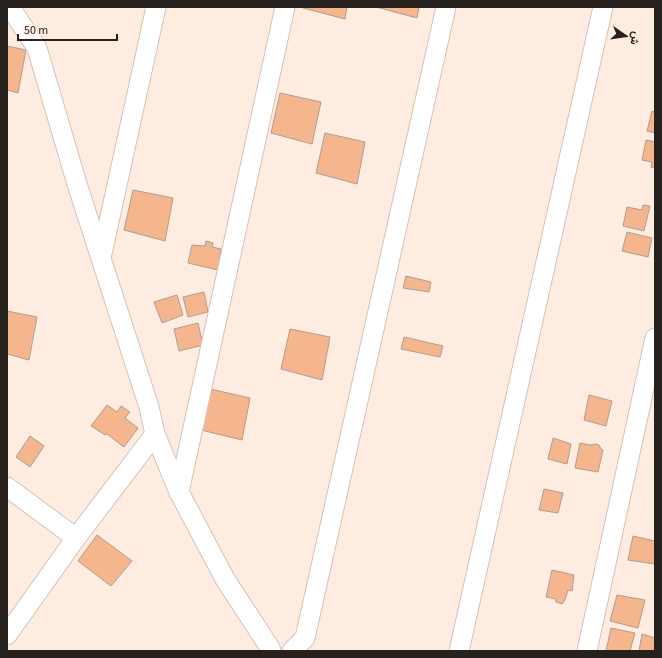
<svg xmlns="http://www.w3.org/2000/svg" width="662" height="658" viewBox="0 0 662 658" font-family="'Source Sans 3',Vazirmatn,sans-serif">
  <style>
    .building { fill: #f5b68e; stroke: #ae9d93 }
    .lines { fill: none; stroke-linecap: round; stroke-linejoin: round }
    .minor-casing { stroke: #d4c2b7; stroke-width: 21 }
    .minor { stroke: #fff; stroke-width: 19 }
  </style>
  <rect width="100%" height="100%" fill="#ffece1"/>
  <!-- building -->
  <g class="building">
    <path d="M304 7H347L345 19 303 8Z"/>
    <path d="M376 7H419L417 18Z"/>
    <path d="M7 46 26 50 18 93 7 90Z"/>
    <path d="M280 93 321 102 312 144 271 133Z"/>
    <path d="M652 111 655 112V133L647 131Z"/>
    <path d="M325 133 365 142 357 184 316 173Z"/>
    <path d="M646 140 655 142V168L651 167 652 162 642 160Z"/>
    <path d="M133 190 173 198 165 241 124 230Z"/>
    <path d="M643 205 650 206 644 231 623 226 627 207 642 210Z"/>
    <path d="M627 232 652 238 648 257 622 251Z"/>
    <path d="M206 241 213 243 212 247 221 249 218 270 188 263 192 245 205 246Z"/>
    <path d="M406 276 431 282 429 292 403 288Z"/>
    <path d="M204 292 208 312 188 317 183 297Z"/>
    <path d="M177 295 183 315 162 323 154 302Z"/>
    <path d="M7 311 37 317 29 360 7 354Z"/>
    <path d="M198 323 203 345 179 351 174 329Z"/>
    <path d="M290 329 330 337 322 380 281 369Z"/>
    <path d="M404 337 443 346 440 357 401 349Z"/>
    <path d="M210 389 250 398 242 440 201 430Z"/>
    <path d="M589 395 612 401 606 426 584 420Z"/>
    <path d="M107 405 117 412 121 406 130 412 125 418 138 428 124 447 107 434 105 435 91 426Z"/>
    <path d="M30 436 44 446 30 467 16 457Z"/>
    <path d="M553 438 571 444 567 464 548 459Z"/>
    <path d="M580 443 590 445 596 444 599 445 601 449 603 450 598 472 575 468Z"/>
    <path d="M544 489 563 493 558 513 539 510Z"/>
    <path d="M97 535 132 561 111 586 78 561Z"/>
    <path d="M633 536 655 541V564L628 560Z"/>
    <path d="M552 570 574 575 572 591 568 590 565 600 562 604 556 602V599L546 597Z"/>
    <path d="M617 595 645 600 638 628 610 621Z"/>
    <path d="M611 628 635 633 630 651H606Z"/>
    <path d="M642 634 655 638V651H639Z"/>
  </g>
  <g class="lines">
    <!-- minor casing -->
    <g class="minor-casing">
      <g id="minor">
        <path d="M10 7 37 48 77 184 149 407 155 434 179 492 225 579 270 648 271 651"/>
        <path d="M101 258 156 7"/>
        <path d="M7 487 76 538"/>
        <path d="M179 492 285 7"/>
        <path d="M7 635 76 538 155 434"/>
        <path d="M292 651 305 638 446 7"/>
        <path d="M459 651 603 7"/>
        <path d="M587 651 655 338"/>
      </g>
    </g>
    <!-- minor -->
    <use href="#minor" class="minor"/>
  </g>
  <!-- border -->
  <rect width="662" height="658" fill="none" stroke="#27211d" stroke-width="16"/>
  <!-- north arrow -->
  <g transform="translate(626 36) rotate(103)" stroke="#ffece1" stroke-width="3" paint-order="stroke">
  <path d="M0-3L7 15L0 10L-7 15Z" fill="#27211d"/>
  <text y="-6" font-size="11" font-weight="bold" text-anchor="middle" fill="#27211d">ش</text>
  </g>
  <!-- scale -->
  <path d="M18 34v6h99v-6" fill="none" stroke="#27211d" stroke-width="2"/>
  <text x="24" y="34" font-size="12" fill="#27211d" stroke="#ffece1" stroke-width="3" paint-order="stroke">50 m</text>
</svg>
